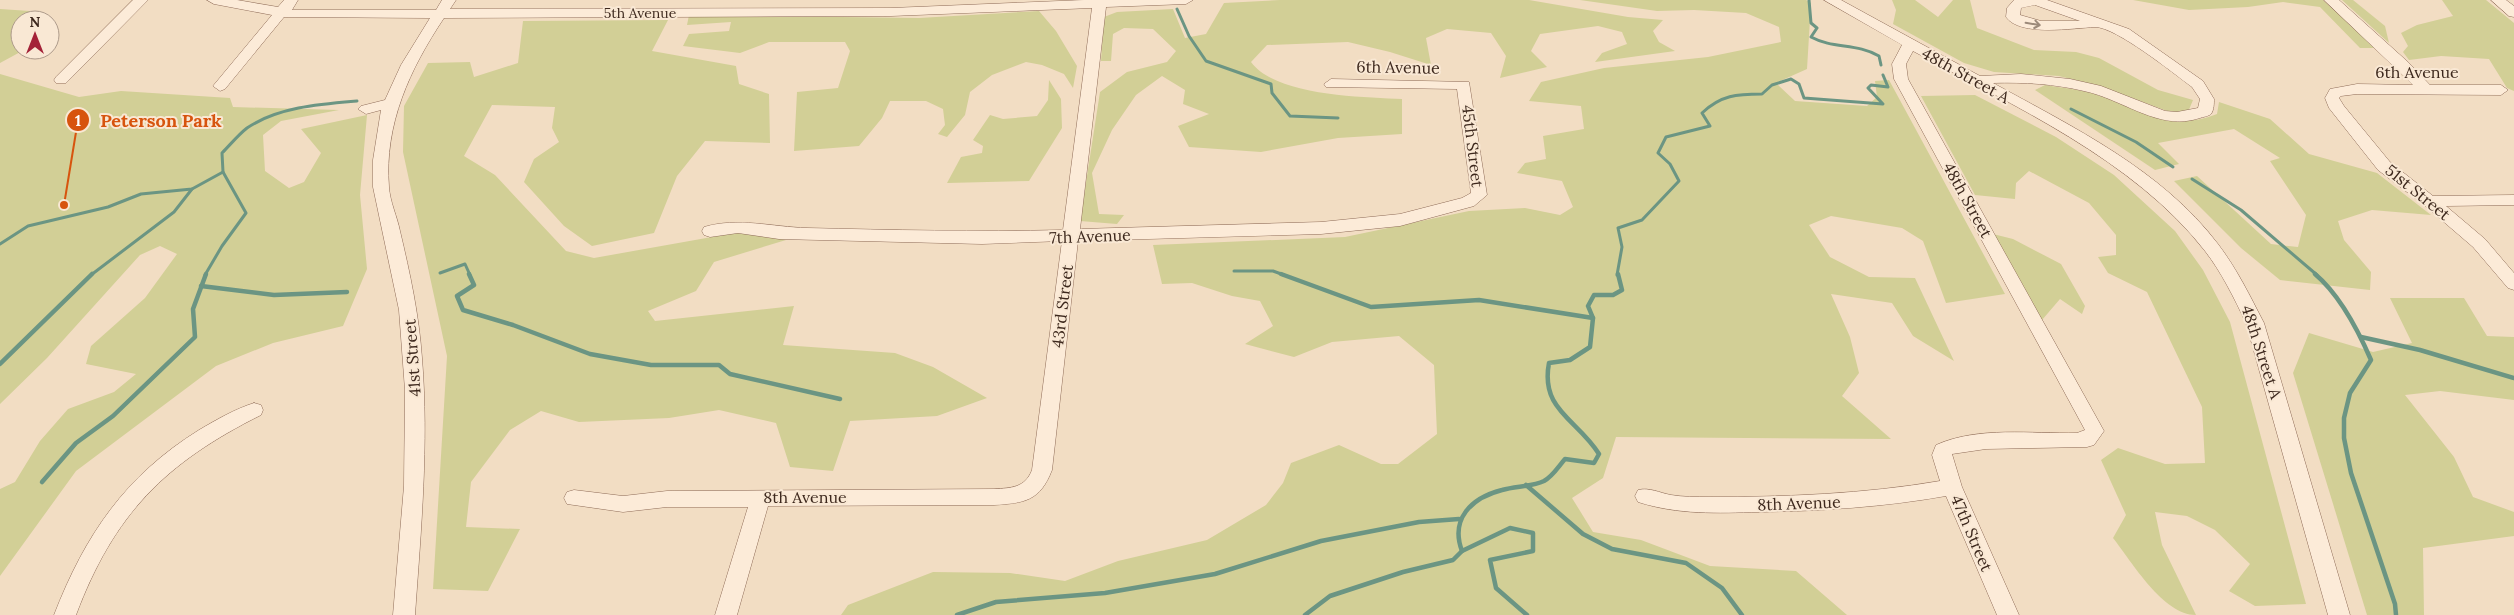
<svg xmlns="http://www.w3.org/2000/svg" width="2514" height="615" viewBox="0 0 2514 615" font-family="Lora,serif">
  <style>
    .green { fill: #d2cf96 }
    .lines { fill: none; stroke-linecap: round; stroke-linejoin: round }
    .stream-far1 { stroke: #6b9583; stroke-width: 3 }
    .stream { stroke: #6b9583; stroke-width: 4.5 }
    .minor-casing { stroke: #8f6c58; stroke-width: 1 }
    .minor { fill: #fcebd8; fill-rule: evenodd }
    .oneway { stroke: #9c8a7a }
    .labels { text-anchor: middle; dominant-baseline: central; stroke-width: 4; stroke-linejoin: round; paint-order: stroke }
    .far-street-label { font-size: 14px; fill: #3d281d; stroke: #f9e8d4 }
    .street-label { font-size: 16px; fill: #3d281d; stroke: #f9e8d4 }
    .leader { fill: none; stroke: #d7540e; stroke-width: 2 }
    .callout-dot { fill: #d7540e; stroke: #f9e8d4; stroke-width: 2 }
    .mark-label { font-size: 15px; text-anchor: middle; font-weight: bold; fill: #fff }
    .callout-label { font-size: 18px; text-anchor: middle; font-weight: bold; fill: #d7540e; stroke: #f9e8d4; stroke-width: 4; stroke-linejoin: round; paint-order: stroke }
  </style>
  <rect width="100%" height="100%" fill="#f2ddc3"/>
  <!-- green -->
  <g class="green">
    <path d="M1280 0H1529L1628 17 1663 20 1653 31 1659 42 1675 51 1595 62 1602 53 1627 44 1622 32 1598 26 1540 34 1531 51 1547 67 1500 78 1506 56 1491 33 1447 29 1426 38 1431 65 1390 52 1348 42 1267 45 1251 62C1276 96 1361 97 1402 99V134L1338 138 1261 152 1189 147 1178 126 1209 114 1183 104 1185 90 1162 76 1136 95 1112 130 1092 173 1099 214 1124 215 1117 224 1080 221 1100 92 1127 72 1167 62 1176 51 1153 29 1124 28 1113 34 1111 61H1101L1104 17 1117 12 1173 9 1185 38 1206 34 1224 3Z"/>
    <path d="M1580 0H1806L1811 3 1807 69 1776 83 1795 101 1867 106 1877 97 1875 81 1889 80 2005 294 1946 303 1923 241 1902 228 1831 216 1809 225 1830 257 1869 277 1915 278 1954 361 1913 336 1892 303 1831 294 1850 337 1859 373 1842 396 1891 439 1616 437 1603 478 1572 498 1593 532 1641 540 1710 566 1796 571 1847 615H841L848 605 933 572 1010 573 1065 581 1118 561 1207 540 1266 505 1283 483 1291 463 1339 445 1381 464H1398L1437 434 1434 365 1399 336 1332 342 1294 357 1245 344 1273 326 1260 301 1232 296 1192 283 1162 284 1153 245 1345 237 1469 211 1525 208 1560 215 1573 207 1562 181 1517 173 1525 163 1546 159 1543 136 1584 129 1581 106 1529 101 1541 82 1604 68 1708 57 1781 42 1779 27 1746 13 1694 10 1657 11Z"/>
    <path d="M1892 0H1915L1938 17 1953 0H1970L1977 28 2034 50 2076 52 2099 58 2158 90 2193 100 2188 112H2170L2102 87 2059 76 1994 72 1964 63 1893 24 1896 10Z"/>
    <path d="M2133 0H2323L2377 48H2360L2320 7 2283 2 2248 7 2189 10Z"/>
    <path d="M2342 0H2353L2385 26 2389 43Z"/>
    <path d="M2442 0H2486L2514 23V91L2507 88 2489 59 2441 56 2409 60 2403 52 2408 46 2401 33 2417 25 2453 16Z"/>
    <path d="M0 9 30 11 33 20H20V50H24L0 63Z"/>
    <path d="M1039 11 1056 31 1077 66 1073 88 1064 74 1042 65 1026 62 992 75 970 92 965 115 947 137 938 134 945 125 943 109 926 101H890L882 118 859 146 794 151 797 92 838 88 850 51 845 42H769L740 53 683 46 689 34 729 31 731 22 687 25 689 15 919 18Z"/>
    <path d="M668 20 652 51 736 66 739 84 769 94 770 143 705 141 677 176 654 233 592 246 564 226 524 182 534 159 559 142 552 128 555 107 492 105 464 156 495 175 566 251 594 258 740 232 786 240 714 262 696 291 648 311 655 321 794 306 783 345 895 353 933 367 987 398 937 416 850 421 833 471 790 467 776 423 719 410 669 418 579 422 541 411 510 430 471 482 466 527 520 529 488 591 433 589 447 356 403 152 404 106 428 63 470 62 474 77 518 63 523 21Z"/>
    <path d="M0 74 79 97 121 91 230 98 233 107 339 110 281 121 263 135 265 171 289 188 304 182 321 153 301 129 367 115 360 195 367 269 343 326 273 343 216 366 76 471 0 576V489L15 482 40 441 68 409 114 392 136 374 86 364 91 346 145 298 177 254 160 246 140 255 47 358 0 404Z"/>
    <path d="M1049 80 1061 99 1062 128 1029 181 947 183 961 157 982 153 983 146 973 140 990 115 1003 119 1037 116 1048 100Z"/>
    <path d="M2045 85C2061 88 2079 89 2095 94 2139 109 2168 133 2217 114L2219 102 2270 119 2309 154 2377 173 2431 215 2372 210 2338 221 2344 240 2371 272 2370 290 2280 280 2241 248 2174 181 2197 176 2271 244 2298 247 2306 215 2270 161 2280 158 2234 129 2158 143 2179 164 2155 170 2035 90Z"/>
    <path d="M1975 95 2056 137 2114 175 2175 231 2203 270 2230 322 2306 604 2255 606 2229 591 2250 564 2215 530 2187 516 2155 512 2162 545 2196 615C2163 615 2132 562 2113 538L2126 515 2101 460 2118 448 2165 464 2205 463 2202 407 2147 292 2108 273 2098 257 2116 255V235L2089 203 2029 171 2016 183 2015 199 1975 195 1921 96Z"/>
    <path d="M1993 234 2013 239 2061 264 2085 306 2082 314 2060 299 2042 320Z"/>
    <path d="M2390 298H2464L2487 336 2514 337V400L2440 391 2405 395 2454 457 2473 497 2514 512V536L2423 548 2424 615H2367L2293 373 2309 333 2373 352 2412 343Z"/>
  </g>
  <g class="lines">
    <!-- stream-far1 -->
    <g class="stream-far1">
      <path d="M1809 0 1811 23 1817 28 1811 37C1833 49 1857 43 1879 56L1881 65"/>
      <path d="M1177 9 1189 36 1206 61 1271 84 1272 93 1290 116 1338 118"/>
      <path d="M2071 109 2136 142 2173 167"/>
      <path d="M2192 179 2241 210 2317 275"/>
      <path d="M0 244 28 226 108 207 141 194 192 189 223 172"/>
      <path d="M1234 271H1273L1284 275"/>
      <path d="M440 273 465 264 470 275"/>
      <path d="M91 275 174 212 192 189"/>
      <path d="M205 275 222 246 246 213 223 172 222 153C230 145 238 135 247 128 278 107 321 104 357 101"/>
      <path d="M1617 275 1622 247 1618 228 1642 220 1679 181 1670 164 1658 153 1666 137 1710 126 1702 113C1721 95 1737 94 1762 94L1772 85 1791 79 1799 84 1804 98 1883 104 1868 88 1871 85 1888 87 1883 75"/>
    </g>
    <!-- stream -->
    <g class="stream">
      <path d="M469 274 474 285 457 296 463 310 513 325 590 354 651 365H719L730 374 840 399"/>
      <path d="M1281 274 1371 307 1479 300 1593 318"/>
      <path d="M2315 274C2340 295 2358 330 2371 360L2350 393 2344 418V438L2351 473 2395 604 2396 615"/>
      <path d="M201 286 274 295 347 292"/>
      <path d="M2361 337 2420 350 2514 378"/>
      <path d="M0 364 92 274"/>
      <path d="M42 482 76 443 113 416 195 337 193 309 206 274"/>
      <path d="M1526 485 1583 534 1612 549 1686 563 1722 588 1742 615"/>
      <path d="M957 615 996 602 1105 593 1215 574 1321 541 1419 522 1459 519"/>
      <path d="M1305 615 1330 596 1403 572 1453 560 1462 551"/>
      <path d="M1527 615 1496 588 1490 560 1533 551V533L1510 528 1462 551C1450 519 1471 498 1502 490 1516 486 1531 487 1544 481 1553 476 1558 467 1565 459L1594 463 1599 454C1577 419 1540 410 1549 363L1570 360 1590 347 1593 318 1588 306 1594 295H1613L1622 290 1618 274"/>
    </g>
    <!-- minor casing -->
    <g class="minor-casing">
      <g id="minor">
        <path d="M133 0H148L66 83H56L54 80 56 77Z"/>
        <path d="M207 0H237L278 7 284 0H298L292 10H436L442 0H456L450 9 891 8 1084 0H1193L1186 4 1106 7 1080 229 1321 222 1400 214 1462 198 1471 193 1457 89 1326 87 1324 84 1331 79 1469 82 1487 195 1474 206 1400 226 1321 234 1078 241 1052 470C1040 501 1025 503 994 505L768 506 737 615H715L748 507H667L623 512 567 504 564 498 567 492 574 490 623 496 667 491 994 489C1011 488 1025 488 1032 470L1062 241 982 244 779 239 738 233 710 237 704 235 702 231 704 227C738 217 772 227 807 228 892 230 977 232 1063 230L1092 8 891 16 444 18C410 69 384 124 389 187 390 202 397 216 400 231 410 273 419 315 422 358 429 444 421 530 415 615H393L404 486 405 390 399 310 373 187V160L381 110 366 114 358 109 361 106 385 100 401 65 430 18 284 17 225 89 220 91 213 86 272 15 214 4Z"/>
        <path d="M1824 0H1841L1980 76 2021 74 2070 79 2101 86 2165 111 2177 112 2198 108 2200 99 2192 87C2173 73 2116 27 2095 27 2074 28 2020 37 2006 17L2007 8 2014 0H2047L2129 29 2203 81 2214 99C2214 103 2214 110 2211 114 2209 116 2203 117 2200 118 2159 132 2123 99 2084 91 2055 84 2024 82 1993 83 2073 127 2162 170 2218 244 2237 269 2250 296 2264 323L2350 615H2328L2246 323C2234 298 2222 273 2205 251 2133 159 2013 106 1913 51L1906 64 1908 79 2104 431 2094 445 2087 447 1986 449 1952 454 1962 487 2019 615H1997L1946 496C1884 507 1822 511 1759 512 1717 513 1679 515 1638 502L1635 496 1638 490C1649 487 1660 493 1671 495 1683 497 1696 497 1709 497 1786 497 1864 494 1940 481L1932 455 1936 445C1978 426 2032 434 2077 433L2085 430 1894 79 1892 64 1902 45ZM2035 5 2080 21H2041L2020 15 2021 8Z"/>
        <path d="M2324 0H2339L2408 62 2430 85H2501L2508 90 2501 95 2357 94 2341 96 2339 98 2344 106 2390 162 2433 196 2514 195V205L2446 206 2485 239 2514 273V290L2508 288 2473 247 2424 205 2378 170 2329 108 2325 98 2330 89 2357 84 2413 85Z"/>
        <path d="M2491 0H2506L2514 6V17L2509 16Z"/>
        <path d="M254 403 261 405 263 410 261 415C165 463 114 514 76 615H54C85 535 125 476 199 430 216 420 235 409 254 403Z"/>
      </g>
    </g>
    <!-- minor -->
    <use href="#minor" class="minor"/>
  </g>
  <!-- one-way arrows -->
  <defs><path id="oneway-shaft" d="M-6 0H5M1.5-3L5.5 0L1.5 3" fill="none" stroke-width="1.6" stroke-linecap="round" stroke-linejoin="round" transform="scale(1.25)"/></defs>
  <use class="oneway" href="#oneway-shaft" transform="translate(2033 24) rotate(9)"/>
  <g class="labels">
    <!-- far-street labels -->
    <g class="far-street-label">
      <text x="640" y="13">5th Avenue</text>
    </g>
    <!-- street labels -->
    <g class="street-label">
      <text transform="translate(1398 67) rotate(1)">6th Avenue</text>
      <text x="2417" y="72">6th Avenue</text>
      <text transform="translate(1966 75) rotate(29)">48th Street A</text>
      <text transform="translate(1473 146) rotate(83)">45th Street</text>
      <text transform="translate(2418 192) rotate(39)">51st Street</text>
      <text transform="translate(1968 200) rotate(61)">48th Street</text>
      <text transform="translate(1090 236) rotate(-2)">7th Avenue</text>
      <text transform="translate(1062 306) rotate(-83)">43rd Street</text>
      <text transform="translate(2262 352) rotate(72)">48th Street A</text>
      <text transform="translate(412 358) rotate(-94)">41st Street</text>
      <text x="805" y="497">8th Avenue</text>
      <text transform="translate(1799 503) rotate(-2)">8th Avenue</text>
      <text transform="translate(1972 533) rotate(67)">47th Street</text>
    </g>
  </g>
  <!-- callouts -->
  <path class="leader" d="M64 205L78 120"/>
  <g class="callout-dot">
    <circle cx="64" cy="205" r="5"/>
    <circle cx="78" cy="120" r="12"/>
  </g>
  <g class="mark-label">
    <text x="78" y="126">1</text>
  </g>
  <g class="callout-label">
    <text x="161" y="127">Peterson Park</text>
  </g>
  <!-- north arrow -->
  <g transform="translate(35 35)"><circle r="24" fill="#f9e8d4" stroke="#ae9b8b"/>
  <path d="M0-4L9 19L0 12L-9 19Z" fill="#a42238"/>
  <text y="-8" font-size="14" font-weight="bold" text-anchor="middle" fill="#3d281d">N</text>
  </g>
</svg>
